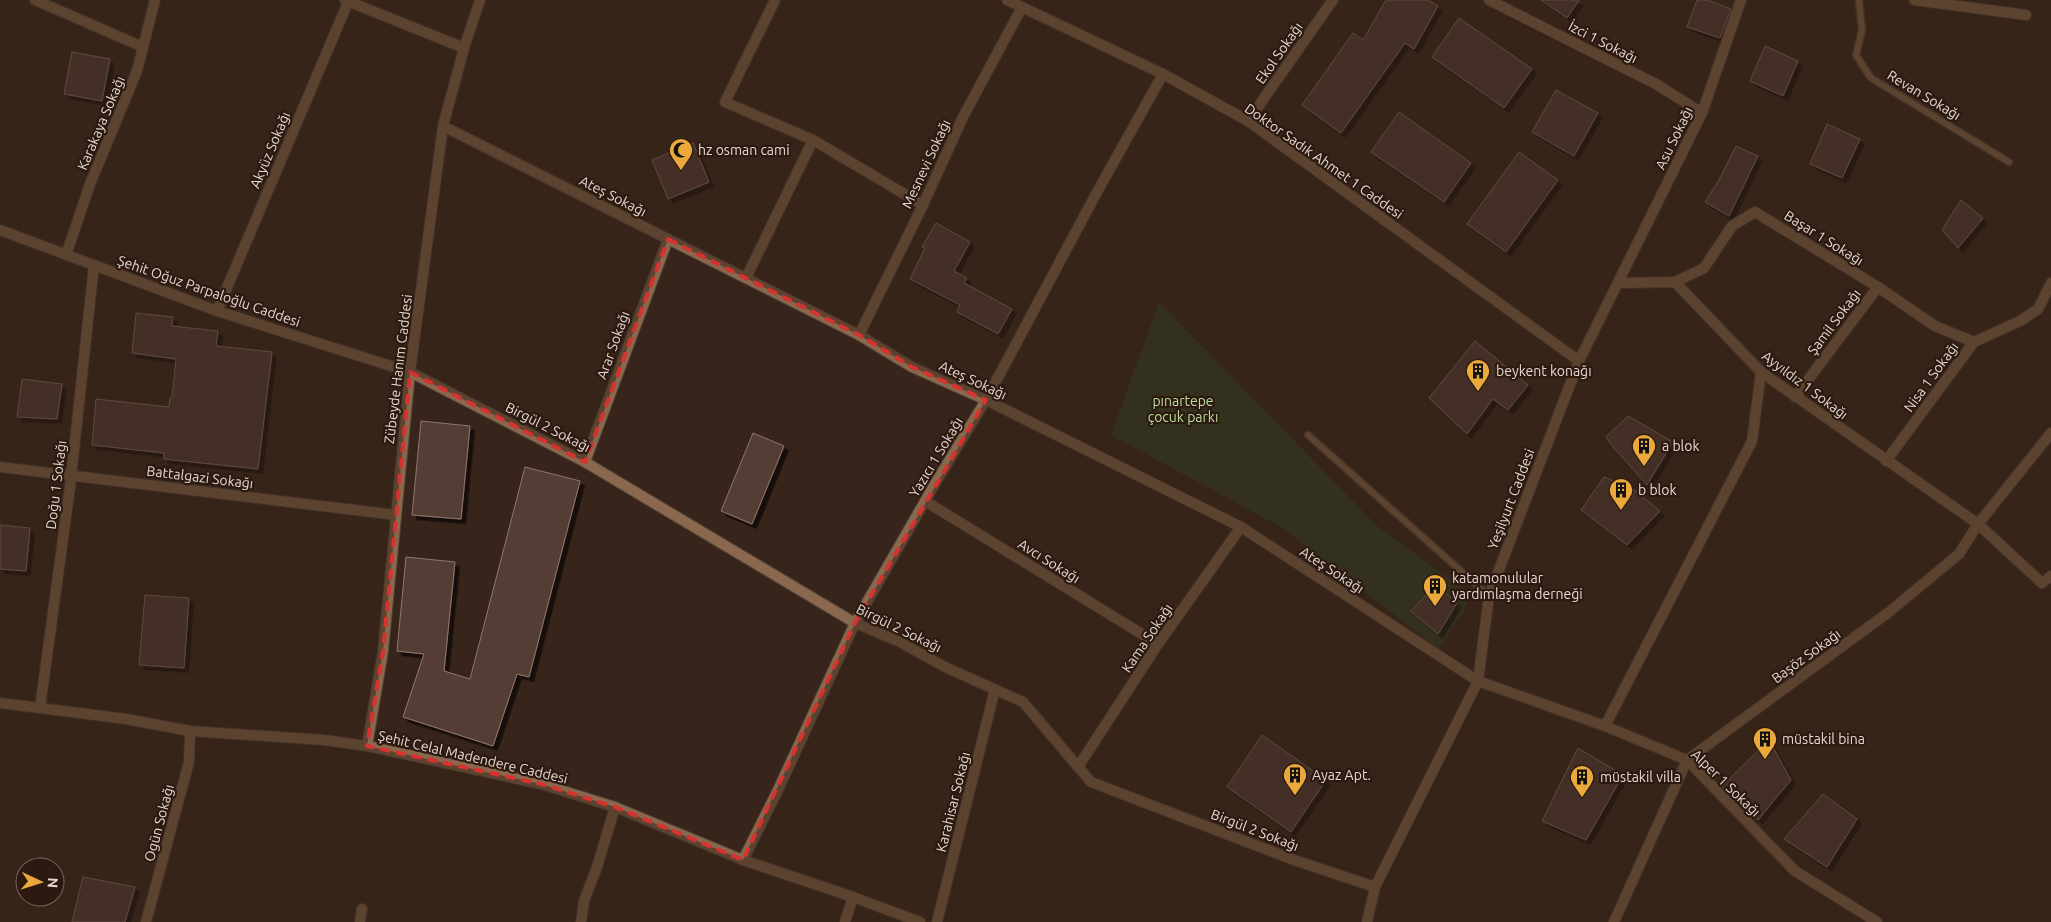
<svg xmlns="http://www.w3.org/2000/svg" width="2051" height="922" viewBox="0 0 2051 922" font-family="Ubuntu,sans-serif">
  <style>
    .green { fill: #304025 }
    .building { fill: #533d35; stroke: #90766e; filter: url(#shadow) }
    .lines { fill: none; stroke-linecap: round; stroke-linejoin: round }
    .service-casing { stroke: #534137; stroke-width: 9 }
    .minor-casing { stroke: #534137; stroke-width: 12 }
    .tertiary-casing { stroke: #534137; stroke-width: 12 }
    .service { stroke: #89684d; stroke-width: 6 }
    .minor { stroke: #89684d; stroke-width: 10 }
    .tertiary { stroke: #89684d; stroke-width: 10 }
    .marked { fill: none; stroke: #d73130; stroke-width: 4; stroke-dasharray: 10 6; stroke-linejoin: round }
    .labels { text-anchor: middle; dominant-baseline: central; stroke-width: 4.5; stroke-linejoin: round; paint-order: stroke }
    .street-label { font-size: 14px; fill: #e5d8d2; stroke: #2c1a10 }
    .poi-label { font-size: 14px; fill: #e5d8d2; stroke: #2c1a10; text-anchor: start }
    .park-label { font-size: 14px; fill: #b7df9c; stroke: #2c1a10 }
  </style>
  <defs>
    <filter id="shadow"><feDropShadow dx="4.5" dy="4.5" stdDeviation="0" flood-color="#0009"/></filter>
  </defs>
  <rect width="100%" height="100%" fill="#37241a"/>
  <!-- green -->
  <path class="green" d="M1159 302 1377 526 1454 582 1468 596 1465 609 1439 649 1281 527 1111 435Z"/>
  <!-- building -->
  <g class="building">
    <path d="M1386 0H1428L1438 6 1414 49 1405 43 1341 133 1302 105 1353 33 1363 40Z"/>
    <path d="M1541 0H1579L1567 18Z"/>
    <path d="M1697 0H1707L1731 9 1720 38 1687 27Z"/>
    <path d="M1459 18 1532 69 1504 108 1432 57Z"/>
    <path d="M1765 46 1798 61 1783 96 1750 81Z"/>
    <path d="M72 52 110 59 102 101 64 94Z"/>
    <path d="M1556 90 1598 113 1574 156 1532 132Z"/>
    <path d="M1399 112 1471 163 1444 202 1371 152Z"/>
    <path d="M1827 124 1860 139 1842 178 1810 164Z"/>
    <path d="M693 143 709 182 668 199 652 160Z"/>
    <path d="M1736 146 1758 156 1729 216 1705 202 1719 180Z"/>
    <path d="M1519 152 1558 180 1506 252 1467 224Z"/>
    <path d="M1961 200 1983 218 1958 248 1942 230Z"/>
    <path d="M936 223 970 242 954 271 967 278 964 283 1012 309 998 334 957 312 960 305 910 279 925 248 922 247Z"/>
    <path d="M136 313 173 317 172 326 218 331 216 346 272 352 258 469 164 459V453L92 445 96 399 169 407 170 398H172L176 359 132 353Z"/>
    <path d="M1475 341 1528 385 1508 410 1493 399 1467 434 1429 398Z"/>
    <path d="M22 379 62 384 57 419 17 417Z"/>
    <path d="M1628 416 1673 442 1647 485 1614 448 1606 437Z"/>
    <path d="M421 421 470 426 461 519 412 515Z"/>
    <path d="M753 433 784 446 752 524 721 511Z"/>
    <path d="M525 467 580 481 529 677 517 674 493 746 403 717 424 654 397 651 406 557 455 562 444 671 470 679Z"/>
    <path d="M1604 477 1636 491 1660 511 1627 545 1581 510Z"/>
    <path d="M0 525 30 528 26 571 0 569Z"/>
    <path d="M1436 585 1457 603 1438 634 1411 611Z"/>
    <path d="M145 595 189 598 184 668 139 665Z"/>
    <path d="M1262 735 1326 780 1291 832 1227 787Z"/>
    <path d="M1769 740 1791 780 1758 820 1722 786Z"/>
    <path d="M1578 748 1623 775 1586 840 1542 821Z"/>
    <path d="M1823 794 1857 819 1827 867 1784 839Z"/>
    <path d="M83 877 135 887 125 922H72Z"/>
  </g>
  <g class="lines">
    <!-- service casing -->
    <g class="service-casing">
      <g id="service">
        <path d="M1859 0 1862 30 1856 55 1871 78 2009 162"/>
        <path d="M1308 435 1489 596"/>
      </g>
    </g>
    <!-- minor casing -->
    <g class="minor-casing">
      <g id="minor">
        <path d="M35 0 143 47"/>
        <path d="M345 0 464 48"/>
        <path d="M775 0 725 102 813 140 923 205"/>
        <path d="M1489 0 1656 84 1702 113"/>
        <path d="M1914 0 2026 15"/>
        <path d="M1248 121 1333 0"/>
        <path d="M443 126 859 335 912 367 986 400 1241 527 1478 681 1605 726 1687 760 1795 871 1877 922"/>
        <path d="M0 230 217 311 410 372 585 462 855 623 900 642 945 667 1023 702 1091 782 1294 860 1375 887"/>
        <path d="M66 255 90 184 137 71 155 0"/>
        <path d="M746 278 813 140"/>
        <path d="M1675 282 1704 268 1732 226 1755 212 1878 287 1935 326 1974 342"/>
        <path d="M1619 283 1675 282 1761 372 1978 524 2042 583 2051 576"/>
        <path d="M217 311 349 0"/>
        <path d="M859 335 923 205 963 117 1022 7"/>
        <path d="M1795 397 1878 287"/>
        <path d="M1886 461 1974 342 2020 321 2038 309 2051 283"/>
        <path d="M585 462 668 239"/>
        <path d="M0 467 396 515"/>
        <path d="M925 501 1158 644"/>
        <path d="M40 708 70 487 94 265"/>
        <path d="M1605 726 1752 441 1761 372"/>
        <path d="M367 746 383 651 410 372 443 126 464 48 480 0"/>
        <path d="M1078 767 1158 644 1241 527"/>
        <path d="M743 860 778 790 855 623 936 482 986 400 1097 192 1163 74"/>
        <path d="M146 922 189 762 190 731"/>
        <path d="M360 922 362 909"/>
        <path d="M581 922 584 901 597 867 615 807"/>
        <path d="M845 922 853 897"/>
        <path d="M937 922 995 689"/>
        <path d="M1367 922 1375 887 1478 681 1489 596 1579 361 1702 113 1741 0"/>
        <path d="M1614 922 1687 760 1889 612 1959 554 1978 524 2051 433"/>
      </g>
    </g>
    <!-- tertiary casing -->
    <g class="tertiary-casing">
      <g id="tertiary">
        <path d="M1007 0 1163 74 1248 121 1579 361"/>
        <path d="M0 703 126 719 190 731 324 740 367 746 541 784 615 807 743 860 853 897 920 922"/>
      </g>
    </g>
    <!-- service -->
    <use href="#service" class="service"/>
    <!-- minor -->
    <use href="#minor" class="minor"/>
    <!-- tertiary -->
    <use href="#tertiary" class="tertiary"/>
  </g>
  <!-- marked area -->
  <path d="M0 0H2051V922H0ZM668 239 859 335 912 367 986 400 855 623 743 860 615 807 541 784 367 746 383 651 410 372 585 462Z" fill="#37241a" fill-opacity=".55" fill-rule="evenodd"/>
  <path class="marked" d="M668 239 859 335 912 367 986 400 855 623 743 860 615 807 541 784 367 746 383 651 410 372 585 462Z"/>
  <!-- icons -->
  <defs>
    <g id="mosque-pin" transform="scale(1.25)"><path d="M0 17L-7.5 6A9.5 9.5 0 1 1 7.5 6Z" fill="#eca93b" stroke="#2c1a10"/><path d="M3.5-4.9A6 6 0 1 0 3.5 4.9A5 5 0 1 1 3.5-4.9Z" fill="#111"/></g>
    <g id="building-pin" transform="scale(1.25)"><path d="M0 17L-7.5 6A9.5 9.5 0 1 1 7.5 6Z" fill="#eca93b" stroke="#2c1a10"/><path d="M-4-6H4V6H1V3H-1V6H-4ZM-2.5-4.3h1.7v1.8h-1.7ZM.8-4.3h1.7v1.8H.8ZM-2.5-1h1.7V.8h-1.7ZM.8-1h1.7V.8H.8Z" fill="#111"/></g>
  </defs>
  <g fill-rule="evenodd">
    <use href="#mosque-pin" x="681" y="150"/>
    <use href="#building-pin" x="1478" y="371"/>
    <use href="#building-pin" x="1644" y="446"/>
    <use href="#building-pin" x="1621" y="490"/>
    <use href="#building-pin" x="1435" y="586"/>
    <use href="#building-pin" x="1765" y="739"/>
    <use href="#building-pin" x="1295" y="775"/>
    <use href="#building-pin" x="1582" y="777"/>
  </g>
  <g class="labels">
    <!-- street labels -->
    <g class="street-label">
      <text transform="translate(1603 42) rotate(27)">İzci 1 Sokağı</text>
      <text transform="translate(1279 53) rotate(-55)">Ekol Sokağı</text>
      <text transform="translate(1924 95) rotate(31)">Revan Sokağı</text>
      <text transform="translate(101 123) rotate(-67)">Karakaya Sokağı</text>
      <text transform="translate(1674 138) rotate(-64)">Asu Sokağı</text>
      <text transform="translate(270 150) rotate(-67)">Akyüz Sokağı</text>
      <text transform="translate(1324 161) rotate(35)">Doktor Sadık Ahmet 1 Caddesi</text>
      <text transform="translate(926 164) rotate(-65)">Mesnevi Sokağı</text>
      <text transform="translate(613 196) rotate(27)">Ateş Sokağı</text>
      <text transform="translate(1824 238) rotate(32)">Başar 1 Sokağı</text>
      <text transform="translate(209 291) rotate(19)">Şehit Oğuz Parpaloğlu Caddesi</text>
      <text transform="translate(1834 322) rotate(-53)">Şamil Sokağı</text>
      <text transform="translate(613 345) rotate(-70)">Arar Sokağı</text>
      <text transform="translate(398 369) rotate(-83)">Zübeyde Hanım Caddesi</text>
      <text transform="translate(1931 377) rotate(-54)">Nisa 1 Sokağı</text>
      <text transform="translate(973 380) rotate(25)">Ateş Sokağı</text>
      <text transform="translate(1805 385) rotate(37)">Ayyıldız 1 Sokağı</text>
      <text transform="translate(548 427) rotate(27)">Birgül 2 Sokağı</text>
      <text transform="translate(936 457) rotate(-59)">Yazıcı 1 Sokağı</text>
      <text transform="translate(200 477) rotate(7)">Battalgazi Sokağı</text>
      <text transform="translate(56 485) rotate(-83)">Doğu 1 Sokağı</text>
      <text transform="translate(1511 499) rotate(-69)">Yeşilyurt Caddesi</text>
      <text transform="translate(1049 561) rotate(32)">Avcı Sokağı</text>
      <text transform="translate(1332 570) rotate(33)">Ateş Sokağı</text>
      <text transform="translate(899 628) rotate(26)">Birgül 2 Sokağı</text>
      <text transform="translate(1147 638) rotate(-56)">Kama Sokağı</text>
      <text transform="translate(1806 656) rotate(-36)">Başöz Sokağı</text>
      <text transform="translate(473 757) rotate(13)">Şehit Celal Madendere Caddesi</text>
      <text transform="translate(1726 783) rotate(44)">Alper 1 Sokağı</text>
      <text transform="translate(953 802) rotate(-76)">Karahisar Sokağı</text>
      <text transform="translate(159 823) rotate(-75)">Ogün Sokağı</text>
      <text transform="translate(1255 830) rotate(21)">Birgül 2 Sokağı</text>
    </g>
    <!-- poi labels -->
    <g class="poi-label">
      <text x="698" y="150">hz osman cami</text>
      <text x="1496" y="371">beykent konağı</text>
      <text x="1662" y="446">a blok</text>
      <text x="1638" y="490">b blok</text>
      <text x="1452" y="578">katamonulular<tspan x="1452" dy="16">yardımlaşma derneği</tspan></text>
      <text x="1782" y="739">müstakil bina</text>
      <text x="1312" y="775">Ayaz Apt.</text>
      <text x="1600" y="777">müstakil villa</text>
    </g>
    <!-- park labels -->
    <g class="park-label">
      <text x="1183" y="401">pınartepe<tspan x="1183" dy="16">çocuk parkı</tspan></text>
    </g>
  </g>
  <!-- north arrow -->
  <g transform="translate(40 882) rotate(94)"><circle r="24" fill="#2c1a10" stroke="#76665e"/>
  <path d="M0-4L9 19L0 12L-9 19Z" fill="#eca93b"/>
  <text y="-8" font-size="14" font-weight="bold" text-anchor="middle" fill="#e5d8d2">N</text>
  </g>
</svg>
